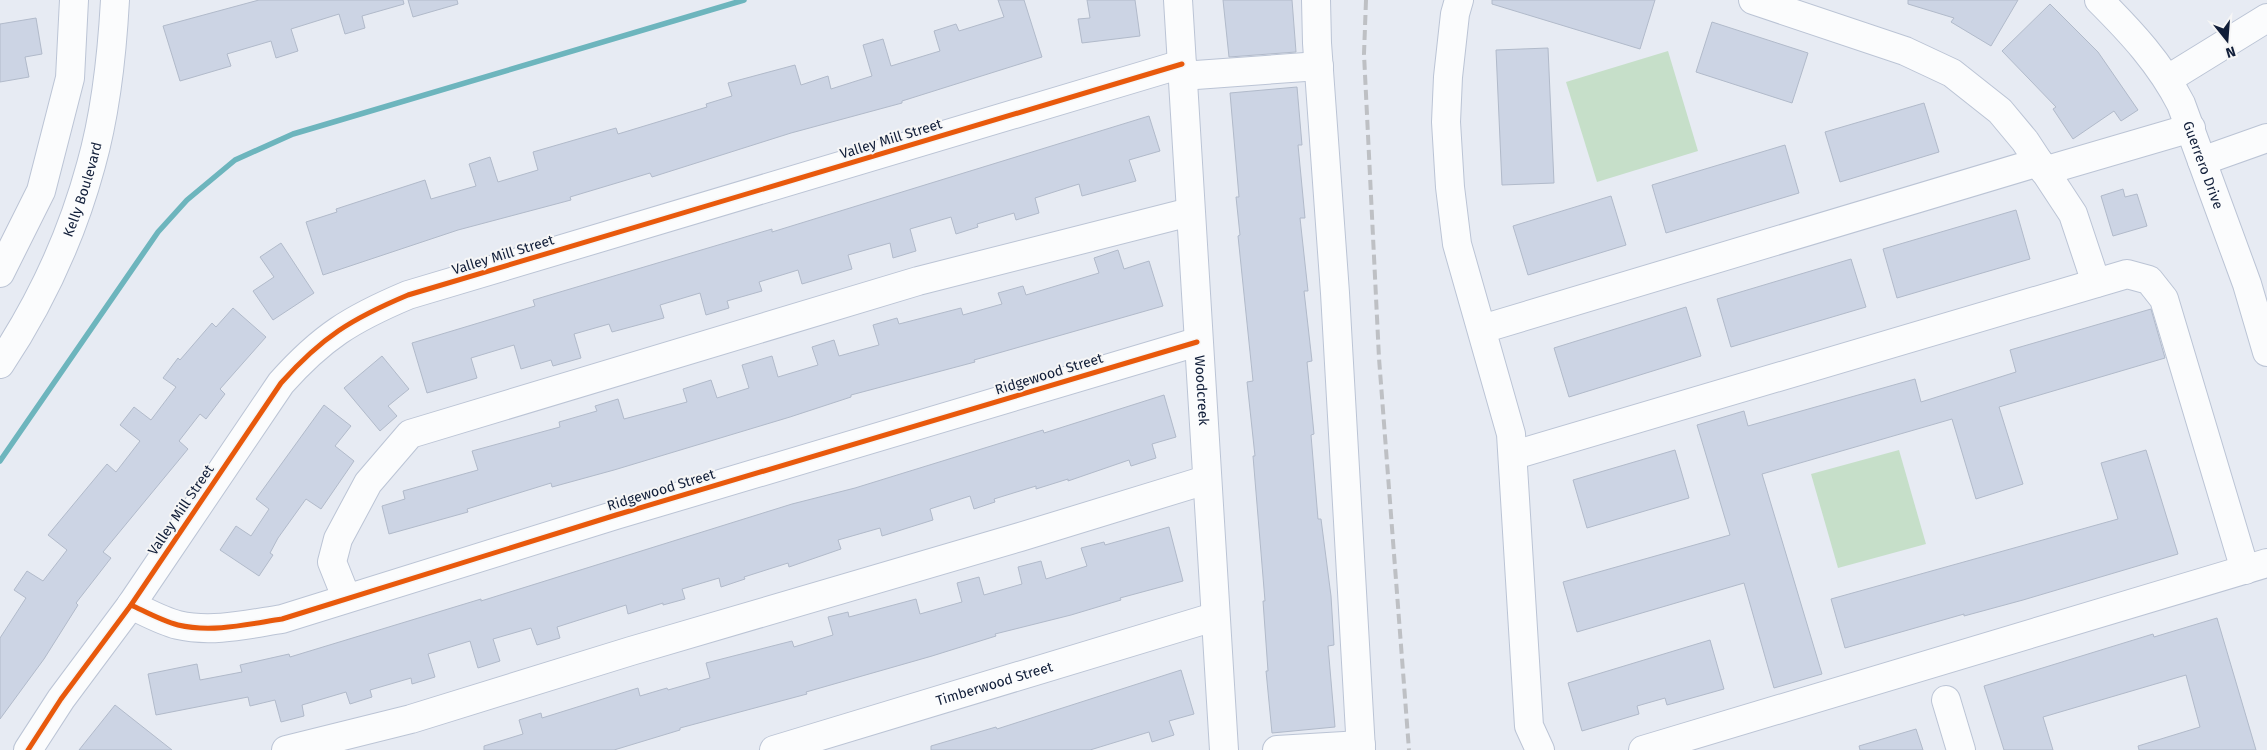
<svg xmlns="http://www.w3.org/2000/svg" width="2267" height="750" viewBox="0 0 2267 750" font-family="'Fira Sans',sans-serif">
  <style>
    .green { fill: #c6dfc9 }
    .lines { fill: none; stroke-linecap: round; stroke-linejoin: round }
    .stream { stroke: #6db5bd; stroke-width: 5.5 }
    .building { fill: #ccd4e4; stroke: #b1baca }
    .minor-casing { stroke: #bbc4d5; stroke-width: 30 }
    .major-casing { stroke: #bbc4d5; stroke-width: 30 }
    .minor { stroke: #fbfcfd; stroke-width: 28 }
    .major { stroke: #fbfcfd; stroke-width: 28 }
    .rail { stroke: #bec0c4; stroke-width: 4; stroke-dasharray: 10 5; stroke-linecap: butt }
    .cycleway-casing { stroke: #f6f6f6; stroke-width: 8 }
    .cycleway { stroke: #e8590c; stroke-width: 5 }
    .labels { text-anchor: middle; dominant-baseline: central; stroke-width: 4; stroke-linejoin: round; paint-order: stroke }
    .street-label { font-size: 14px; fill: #111e39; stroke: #f6f6f6 }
  </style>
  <rect width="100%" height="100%" fill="#e7ebf3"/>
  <!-- green -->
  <g class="green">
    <path d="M1668 51 1698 151 1597 182 1566 82Z"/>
    <path d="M1899 450 1926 544 1838 568 1811 474Z"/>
  </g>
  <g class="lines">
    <!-- stream -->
    <path class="stream" d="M0 461 158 232 187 200 235 160 293 134 744 0"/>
  </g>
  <!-- building -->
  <g class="building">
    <path d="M259 0H403L404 4 362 16 365 28 345 34 339 14 291 29 298 51 276 58 271 41 227 54 231 66 180 81 163 26Z"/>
    <path d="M408 0H457L458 4 413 17Z"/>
    <path d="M998 0H1024L1042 57 902 101V103L791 133 652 177 650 173 570 197 571 200 458 230 323 275 306 222 337 212 336 209 425 180 431 199 476 186 469 164 490 157 498 182 538 170 533 152 616 128 618 134 707 107 706 104 732 96 728 83 795 65 801 85 828 76 831 89 872 76 863 45 883 39 891 66 940 51 934 31 956 24 959 31 1004 17Z"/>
    <path d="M1087 0H1135L1140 36 1082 43 1078 19 1090 18Z"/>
    <path d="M1223 0H1292L1296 52 1229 57Z"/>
    <path d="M1492 0H1655L1640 49 1492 4Z"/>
    <path d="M1908 0H2018L1991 46 1951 22 1954 18 1908 4Z"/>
    <path d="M2050 4 2098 52 2138 110 2121 121 2114 111 2073 139 2053 109 2056 107 2002 51Z"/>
    <path d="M36 18 42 54 25 57 29 77 0 82V24Z"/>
    <path d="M1712 22 1808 53 1792 103 1696 72Z"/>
    <path d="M1548 48 1554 183 1502 185 1496 50Z"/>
    <path d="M1297 87 1302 145H1298L1305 218H1300L1308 291H1304L1312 361 1307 362 1314 434 1311 435 1318 519H1321L1331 596 1334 645 1328 646 1335 727 1272 733 1266 671H1268L1263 601H1265L1253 456H1255L1247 382 1253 381 1238 236 1240 235 1236 197H1239L1230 93Z"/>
    <path d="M1924 103 1939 152 1840 182 1825 132Z"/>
    <path d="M1149 116 1160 151 1129 160 1136 181 1082 196 1079 184 1035 198 1039 213 1016 220 1014 213 977 224 978 227 956 234 951 217 910 229 916 251 893 258 890 243 848 255 852 269 802 284 798 270 759 282 762 291 727 301 729 308 706 315 700 293 660 305 664 318 612 332 609 324 574 334 581 358 553 366 551 360 521 369 514 345 471 358 477 378 427 393 412 343 535 306 533 300 772 229V232Z"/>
    <path d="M1785 145 1799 193 1666 233 1652 185Z"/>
    <path d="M2123 189 2125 197 2137 194 2147 226 2113 236 2101 196Z"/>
    <path d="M1611 196 1626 245 1528 275 1513 226Z"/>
    <path d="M2016 210 2030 259 1897 298 1883 249Z"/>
    <path d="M281 243 314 293 273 320 253 291 274 277 260 257Z"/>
    <path d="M1118 250 1124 269 1149 261 1163 306 974 360 975 362 851 395V397L790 417 614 470 552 487 551 483 467 509 468 512 389 534 382 506 405 499 403 491 478 470 472 451 560 427 559 422 597 411 595 406 618 399 624 419 687 402 683 389 711 380 717 398 749 388 742 365 772 356 778 377 818 365 812 347 834 340 839 356 879 345 873 325 897 318 899 324 961 308 963 315 1002 304 998 293 1023 286 1026 295 1099 273 1094 258Z"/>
    <path d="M1851 259 1866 307 1731 347 1717 299Z"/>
    <path d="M1686 307 1701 356 1569 397 1554 348Z"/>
    <path d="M233 308 266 337 220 389 225 394 206 419 200 414 179 441 188 449 103 552 111 558 76 603 78 605 44 659 0 719V638L26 598 14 590 27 571 43 581 67 550 48 535 107 464 116 472 140 441 120 425 134 407 151 420 176 387 163 378 178 358 180 360 212 323 216 327Z"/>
    <path d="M2151 309 2165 358 1999 407 2023 484 1976 499 1952 419 1762 474 1822 674 1774 688 1744 583 1577 632 1563 582 1730 535 1697 425 1744 411 1748 426 1915 379 1921 402 2016 372 2010 350Z"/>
    <path d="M382 356 409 389 388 406 397 416 380 431 344 388Z"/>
    <path d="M1164 395 1176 437 1152 444 1156 458 1131 466 1129 460 1068 481V479L1036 489V486L994 499 995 502 974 509 970 496 930 509 933 520 882 536 880 528 838 540 841 549 789 567 788 563 744 577 745 579 721 587 719 578 682 589 685 599 663 605V603L628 614 626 605 557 627 560 638 537 645 531 628 493 639 500 661 478 668 470 641 428 654 435 677 412 684 411 678 370 690 372 697 350 704 346 692 302 705 304 716 281 722 275 700 250 706 248 697 156 715 148 674 197 664 200 680 242 672 240 665 289 654 290 657 481 599V601L792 504 855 488 1043 430 1044 433Z"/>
    <path d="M324 405 351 426 335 446 354 461 321 509 306 499 278 538 270 553 273 555 259 576 220 550 236 526 251 536 269 509 256 499Z"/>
    <path d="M1675 450 1689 498 1587 528 1573 480Z"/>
    <path d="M2146 450 2178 554 2023 600 1964 616V614L1845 648 1831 599 2118 519 2101 463Z"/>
    <path d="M1169 527 1183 581 1120 598 1121 600 1071 615 995 634 996 636 932 656 806 692 807 694 680 728V730L614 750H484V746L523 734 519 720 541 713 542 718 638 688 640 696 667 688 668 690 710 678 706 663 792 641 794 647 833 635 828 617 848 612 849 617 916 599 920 614 962 602 957 583 979 577 984 595 1022 584 1018 567 1041 561 1046 579 1087 566 1081 548 1104 542 1105 545Z"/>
    <path d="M2217 618 2256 750H2139L2138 746 2200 727 2186 675 2043 717 2053 750H2004L1984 686 2153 634 2154 637Z"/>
    <path d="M1710 640 1724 689 1667 705 1665 698 1637 706 1639 714 1582 731 1568 683Z"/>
    <path d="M1181 670 1194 714 1169 721 1174 735 1152 742 1149 732 1090 750H931V746L996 727 997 729Z"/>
    <path d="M115 705 172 750H79Z"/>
    <path d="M1916 729 1923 750H1860L1859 746Z"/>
  </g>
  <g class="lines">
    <!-- minor casing -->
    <g class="minor-casing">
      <g id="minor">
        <path id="s1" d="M1178 0 1224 750"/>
        <path d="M1316 0 1317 43 1335 293 1361 750"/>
        <path d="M1459 0 1455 14 1448 77 1446 122 1450 187 1457 244 1511 434 1529 726 1540 750"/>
        <path d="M1753 0 1905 51 1952 73 2000 111 2025 141 2073 214 2096 283"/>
        <path id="s2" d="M2099 0C2131 32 2160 63 2181 104L2247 284 2267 352"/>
        <path d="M1182 76 1319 66"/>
        <path d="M2168 79 2267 18"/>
        <path d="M2202 161 2267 138"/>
        <path d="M2044 171 2191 128"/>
        <path d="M1482 329 2039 162"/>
        <path d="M1514 455 2127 274 2149 280 2164 299 2245 570"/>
        <path d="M346 597 332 562 338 539 368 483 410 434 918 281 1190 212"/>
        <path d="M131 605C146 612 162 621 178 625 212 633 249 624 282 619L616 515 1197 342"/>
        <path d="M1946 700 1961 750"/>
        <path d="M28 750 61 699 131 605 281 383C322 337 351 319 408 295L1182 64"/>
        <path d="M286 750 411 719 631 651 1020 537 1206 480"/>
        <path id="s3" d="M774 750 1214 617"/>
        <path d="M1277 750 1361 745"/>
        <path d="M1643 750 2267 563"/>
      </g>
    </g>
    <!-- major casing -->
    <g class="major-casing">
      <g id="major">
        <path d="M0 273 41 191 70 78 74 0"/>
        <path id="s4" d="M0 364C40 304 72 235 91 165 106 112 112 55 115 0"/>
      </g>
    </g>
    <!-- minor -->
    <use href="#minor" class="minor"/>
    <!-- major -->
    <use href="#major" class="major"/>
    <!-- rail -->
    <path class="rail" d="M1366 0 1364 54 1379 358 1409 750"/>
    <!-- cycleway casing -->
    <g class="cycleway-casing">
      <g id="cycleway">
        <path d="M131 605C146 612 162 621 178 625 212 633 249 624 282 619L616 515 1197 342"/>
        <path d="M28 750 61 699 131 605 281 383C322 337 351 319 408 295L1182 64"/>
      </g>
    </g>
    <!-- cycleway -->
    <use href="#cycleway" class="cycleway"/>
  </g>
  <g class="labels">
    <!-- street labels -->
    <g class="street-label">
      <text transform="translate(891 139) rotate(-17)">Valley Mill Street</text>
      <text stroke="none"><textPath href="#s2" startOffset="198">Guerrero Drive</textPath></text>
      <text stroke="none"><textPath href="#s4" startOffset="194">Kelly Boulevard</textPath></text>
      <text transform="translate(503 255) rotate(-17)">Valley Mill Street</text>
      <text transform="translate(1049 374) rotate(-17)">Ridgewood Street</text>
      <text stroke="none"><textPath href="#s1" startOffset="391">Woodcreek</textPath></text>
      <text transform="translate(661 490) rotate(-17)">Ridgewood Street</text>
      <text transform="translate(181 510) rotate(-56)">Valley Mill Street</text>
      <text stroke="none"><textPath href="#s3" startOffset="230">Timberwood Street</textPath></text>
    </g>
  </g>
  <!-- north arrow -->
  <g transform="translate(2227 40) rotate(163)" stroke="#f6f6f6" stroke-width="4" paint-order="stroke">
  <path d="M0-4L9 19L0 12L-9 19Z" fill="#111e39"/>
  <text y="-8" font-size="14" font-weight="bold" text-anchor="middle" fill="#111e39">N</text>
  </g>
</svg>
